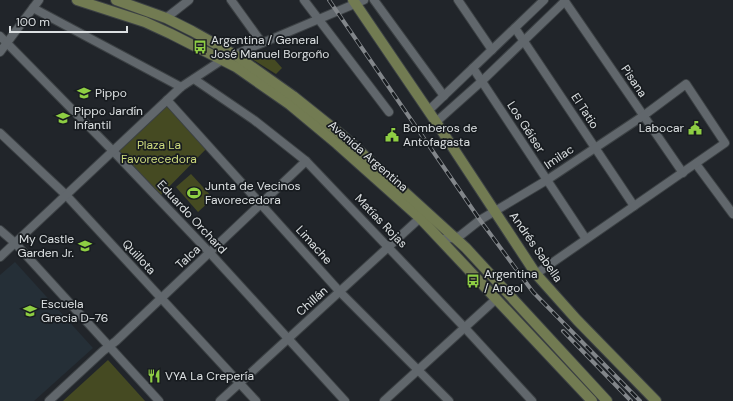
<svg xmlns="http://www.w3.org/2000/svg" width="733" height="401" viewBox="0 0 733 401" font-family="'DM Sans',sans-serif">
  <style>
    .built { fill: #252f37 }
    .green { fill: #454a22 }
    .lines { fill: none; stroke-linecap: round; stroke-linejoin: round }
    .minor-casing { stroke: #3c4144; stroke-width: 10 }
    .major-casing { stroke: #3c4144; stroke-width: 12 }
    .minor { stroke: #61676c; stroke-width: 8 }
    .major { stroke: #727b52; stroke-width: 10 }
    .rail-casing { stroke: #82868a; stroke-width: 4 }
    .rail { stroke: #181c20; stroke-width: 2.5; stroke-dasharray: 8; stroke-linecap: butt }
    .labels { text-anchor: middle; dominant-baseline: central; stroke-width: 3.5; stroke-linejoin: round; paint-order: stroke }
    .poi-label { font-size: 12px; fill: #dce0e2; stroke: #181c20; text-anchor: start }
    .street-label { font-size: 12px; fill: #dce0e2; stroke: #181c20 }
    .park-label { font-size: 12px; fill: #cdda7d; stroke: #181c20 }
  </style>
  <rect width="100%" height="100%" fill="#21252a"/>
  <!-- built -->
  <path class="built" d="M15 262 93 348 34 401H0V275Z"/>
  <!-- green -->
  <g class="green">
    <path d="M266 50 282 68 276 74 252 59V55Z"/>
    <path d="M167 100 209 146 158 198 113 151Z"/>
    <path d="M191 174 213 198 198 212 176 187Z"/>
    <path d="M108 360 145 401H63Z"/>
  </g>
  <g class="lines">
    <!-- minor casing -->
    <g class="minor-casing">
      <g id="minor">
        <path d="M231 0 262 43"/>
        <path d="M304 0 389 112"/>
        <path d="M374 0 444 96"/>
        <path d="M458 0 492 50"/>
        <path d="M564 0 683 173"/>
        <path d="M33 8 181 87"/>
        <path d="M166 18 189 0"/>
        <path d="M515 28 634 206"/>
        <path d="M0 36 113 151 210 253 345 401"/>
        <path d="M0 52 39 0"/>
        <path d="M473 68 586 239"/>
        <path d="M194 79 254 120 306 161 465 328 532 401"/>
        <path d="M167 100 340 292 449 401"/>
        <path d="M428 111 544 0"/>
        <path d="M436 122 482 81 565 1"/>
        <path d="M0 133 66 195 256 401"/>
        <path d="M696 164 733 214"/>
        <path d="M0 230 15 243 159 401"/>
        <path d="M440 239 455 238 461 235 480 220 547 180 643 116 686 84 725 143 536 274"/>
        <path d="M0 257 181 87 222 60 364 0"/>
        <path d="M49 401 103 351 116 341 306 161"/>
        <path d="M220 401 420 218"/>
        <path d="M384 401 496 299"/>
      </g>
    </g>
    <!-- major casing -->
    <g class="major-casing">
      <g id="major">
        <path d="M77 0 145 22 171 34 236 67 289 104 337 144 420 218 592 401"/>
        <path d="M116 0 166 18 192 31 235 55 293 96 343 136 466 248 607 401"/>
        <path d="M353 0 436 122 536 274 577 320 656 401"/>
      </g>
    </g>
    <!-- minor -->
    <use href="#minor" class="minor"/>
    <!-- major -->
    <use href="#major" class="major"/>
    <!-- rail casing -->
    <g class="rail-casing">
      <g id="rail">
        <path d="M329 0 480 220 533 292 640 401"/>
        <path d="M563 331 631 401"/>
      </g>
    </g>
    <!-- rail -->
    <use href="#rail" class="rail"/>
  </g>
  <!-- icons -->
  <defs>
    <g id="bus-bare" transform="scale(1.08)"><path d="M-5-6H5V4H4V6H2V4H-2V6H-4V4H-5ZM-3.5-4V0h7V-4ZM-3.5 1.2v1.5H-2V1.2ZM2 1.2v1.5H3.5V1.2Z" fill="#8ece43" stroke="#181c20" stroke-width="2.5" paint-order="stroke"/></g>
    <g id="school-bare" transform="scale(1.08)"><path d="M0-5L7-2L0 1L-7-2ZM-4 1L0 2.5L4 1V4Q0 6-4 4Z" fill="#8ece43" stroke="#181c20" stroke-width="2.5" paint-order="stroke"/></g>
    <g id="civic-bare" transform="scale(1.08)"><path d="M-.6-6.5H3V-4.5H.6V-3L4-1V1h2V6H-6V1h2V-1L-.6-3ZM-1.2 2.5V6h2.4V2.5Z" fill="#8ece43" stroke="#181c20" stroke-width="2.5" paint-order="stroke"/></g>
    <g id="stadium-bare" transform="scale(1.08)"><path d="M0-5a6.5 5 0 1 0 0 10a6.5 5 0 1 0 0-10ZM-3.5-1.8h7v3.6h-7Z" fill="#8ece43" stroke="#181c20" stroke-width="2.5" paint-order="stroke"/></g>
    <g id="restaurant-bare" transform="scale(1.08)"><path d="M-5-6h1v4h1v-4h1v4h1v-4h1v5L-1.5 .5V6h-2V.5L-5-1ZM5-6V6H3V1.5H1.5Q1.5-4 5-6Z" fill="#8ece43" stroke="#181c20" stroke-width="2.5" paint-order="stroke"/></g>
  </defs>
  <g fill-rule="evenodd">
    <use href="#bus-bare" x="200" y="47"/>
    <use href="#school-bare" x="84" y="93"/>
    <use href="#school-bare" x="63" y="118"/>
    <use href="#civic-bare" x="695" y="128"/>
    <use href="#civic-bare" x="392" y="135"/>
    <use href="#stadium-bare" x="194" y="193"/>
    <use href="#school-bare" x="85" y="246"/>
    <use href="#bus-bare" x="473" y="281"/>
    <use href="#school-bare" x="30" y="311"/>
    <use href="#restaurant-bare" x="154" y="376"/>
  </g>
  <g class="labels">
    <!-- poi labels -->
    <g class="poi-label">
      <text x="211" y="40">Argentina / General<tspan x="211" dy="14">José Manuel Borgoño</tspan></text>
      <text x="95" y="93">Pippo</text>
      <text x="74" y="111">Pippo Jardín<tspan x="74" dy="14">Infantil</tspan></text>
      <text x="403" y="128">Bomberos de<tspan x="403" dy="14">Antofagasta</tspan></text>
      <text x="684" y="128" text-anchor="end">Labocar</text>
      <text x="205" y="186">Junta de Vecinos<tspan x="205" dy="14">Favorecedora</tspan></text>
      <text x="74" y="239" text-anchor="end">My Castle<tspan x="74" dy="14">Garden Jr.</tspan></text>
      <text x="484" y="274">Argentina<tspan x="484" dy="14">/ Angol</tspan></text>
      <text x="41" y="304">Escuela<tspan x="41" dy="14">Grecia D-76</tspan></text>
      <text x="165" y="376">VYA La Crepería</text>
    </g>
    <!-- street labels -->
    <g class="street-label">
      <text transform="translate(634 81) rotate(56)">Pisana</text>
      <text transform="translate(585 111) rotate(57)">El Tatio</text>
      <text transform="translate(526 127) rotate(57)">Los Géiser</text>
      <text transform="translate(368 156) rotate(41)">Avenida Argentina</text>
      <text transform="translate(559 157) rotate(-34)">Imilac</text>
      <text transform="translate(192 217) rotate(47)">Eduardo Orchard</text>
      <text transform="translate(381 221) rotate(46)">Matías Rojas</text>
      <text transform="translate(314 245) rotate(48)">Limache</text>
      <text transform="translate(536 247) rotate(55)">Andrés Sabella</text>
      <text transform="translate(139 257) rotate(47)">Quillota</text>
      <text transform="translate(188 257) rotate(-43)">Talca</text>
      <text transform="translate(312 301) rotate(-42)">Chillán</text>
    </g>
    <!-- park labels -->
    <g class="park-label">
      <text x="159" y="145">Plaza La<tspan x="159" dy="14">Favorecedora</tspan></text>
    </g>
  </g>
  <!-- scale -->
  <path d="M10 26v6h117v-6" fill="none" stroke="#dce0e2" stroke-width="2"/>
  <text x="16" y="26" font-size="12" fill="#dce0e2" stroke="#181c20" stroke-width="3" paint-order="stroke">100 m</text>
</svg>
